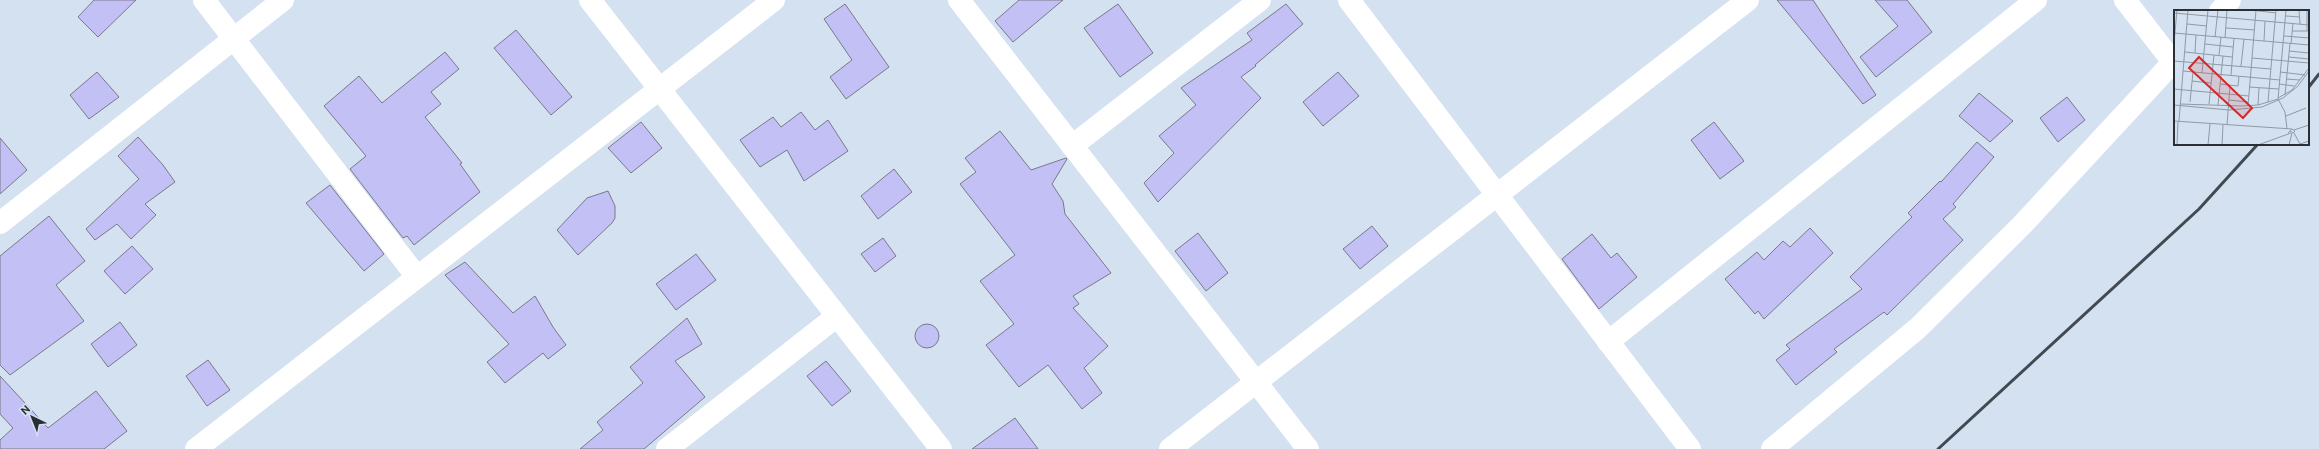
<svg xmlns="http://www.w3.org/2000/svg" width="2319" height="449" viewBox="0 0 2319 449" font-family="Ubuntu,sans-serif">
  <style>
    .building { fill: #c3c0f5; stroke: #7a798a }
    .lines { fill: none; stroke-linecap: round; stroke-linejoin: round }
    .street { stroke: #fff; stroke-width: 22 }
    .rail { stroke: #434950; stroke-width: 3 }
    .inset-road { fill: none; stroke: #909aa6; stroke-width: 1 }
    .view { fill: #d62828; fill-opacity: 0.15; stroke: #d62828; stroke-width: 2 }
    .inset-edge { fill: none; stroke: #2a2f35; stroke-width: 2 }
  </style>
  <rect width="100%" height="100%" fill="#d4e1f1"/>
  <!-- building -->
  <g class="building">
    <path d="M94 0H136L98 37 78 17Z"/>
    <path d="M1019 0H1063L1013 42 995 21Z"/>
    <path d="M1777 0H1813L1876 95 1863 104Z"/>
    <path d="M1875 0H1907L1932 32 1876 77 1860 57 1898 26Z"/>
    <path d="M845 4 889 67 846 99 830 77 852 60 824 19Z"/>
    <path d="M1118 4 1153 53 1120 77 1084 28Z"/>
    <path d="M1286 4 1303 24 1255 65 1256 66 1241 77 1261 98 1158 202 1144 183 1174 153 1159 136 1196 105 1181 88 1252 40 1247 33Z"/>
    <path d="M516 30 572 97 551 115 494 48Z"/>
    <path d="M445 52 459 69 431 92 441 104 425 117 462 163 460 164 480 192 414 245 407 236 403 238 350 169 366 156 324 106 359 76 382 103Z"/>
    <path d="M97 72 119 97 89 119 70 95Z"/>
    <path d="M1338 72 1359 96 1323 126 1303 102Z"/>
    <path d="M1979 93 2013 121 1990 142 1959 116Z"/>
    <path d="M2067 97 2085 120 2058 142 2040 118Z"/>
    <path d="M801 112 815 130 828 120 848 151 804 181 787 150 760 167 740 140 773 117 781 127Z"/>
    <path d="M641 122 662 148 631 173 608 148Z"/>
    <path d="M1714 122 1744 161 1720 179 1691 140Z"/>
    <path d="M1000 131 1031 170 1066 158 1067 159 1052 184 1063 201 1065 214 1111 273 1073 296 1079 304 1073 308 1108 346 1084 368 1102 393 1082 409 1048 365 1019 387 986 345 1014 324 980 281 1015 255 960 184 976 172 965 158Z"/>
    <path d="M138 137 163 165 175 182 145 204 156 215 131 239 117 224 95 240 86 229 139 179 118 156Z"/>
    <path d="M0 138 27 170 0 194Z"/>
    <path d="M1977 142 1994 157 1953 204 1956 207 1943 219 1963 240 1887 315 1884 312 1834 349 1837 352 1796 385 1776 360 1790 349 1786 345 1862 289 1850 277 1912 217 1908 213 1940 181 1941 182Z"/>
    <path d="M894 169 912 192 878 219 861 196Z"/>
    <path d="M330 185 384 254 364 271 306 203Z"/>
    <path d="M608 191 615 206V218L612 223 578 255 557 230 587 198Z"/>
    <path d="M49 216 85 261 56 285 84 321 10 375 0 365V256Z"/>
    <path d="M1372 226 1388 246 1360 269 1343 249Z"/>
    <path d="M1810 228 1833 253 1764 319 1758 311 1755 314 1725 279 1757 252 1764 260 1783 241 1790 247Z"/>
    <path d="M1198 233 1228 273 1206 291 1175 251Z"/>
    <path d="M1592 234 1611 258 1617 253 1637 277 1599 309 1562 259Z"/>
    <path d="M883 238 896 256 875 272 861 254Z"/>
    <path d="M132 246 153 269 125 294 104 271Z"/>
    <path d="M696 254 716 280 676 310 656 284Z"/>
    <path d="M465 262 513 313 535 296 553 327 566 345 548 359 543 353 505 383 487 362 509 344 445 275Z"/>
    <path d="M687 318 702 344 675 361 705 397 644 449H580L603 430 597 422 643 383 630 367Z"/>
    <path d="M120 322 137 345 108 367 91 344Z"/>
    <circle cx="927" cy="336" r="12"/>
    <path d="M208 360 230 390 207 406 186 376Z"/>
    <path d="M826 361 851 391 832 406 807 376Z"/>
    <path d="M0 376 48 428 96 391 127 431 104 449H0V440L13 428 0 414Z"/>
    <path d="M1015 418 1038 449H972Z"/>
  </g>
  <g class="lines">
    <!-- street -->
    <g class="street">
      <path d="M204 0 417 277"/>
      <path d="M590 0 941 449"/>
      <path d="M959 0 1308 449"/>
      <path d="M1349 0 1690 449"/>
      <path d="M2125 0 2173 62"/>
      <path d="M2220 11 2230 0"/>
      <path d="M1072 146 1260 0"/>
      <path d="M0 223 283 0"/>
      <path d="M1608 342 2036 0"/>
      <path d="M196 449 774 0"/>
      <path d="M667 449 837 316"/>
      <path d="M1170 449 1748 0"/>
      <path d="M1772 449 1918 328 2022 225 2175 60"/>
    </g>
    <!-- rail -->
    <g class="rail">
      <path d="M2308 88 2319 74"/>
      <path d="M1938 449 2199 209 2258 144"/>
    </g>
  </g>
  <!-- overview -->
  <g transform="translate(2174 10)">
    <rect width="135" height="135" fill="#d4e1f1"/>
    <path class="inset-road" d="M77 0 102 3M125 0 126 14M133 0V21M0 3 135 15M112 6 126 7M13 14 33 16M52 18 81 20M118 21H135M0 23 135 35M110 26 135 28M41 27 44 0M51 28 53 0M90 31 91 11M0 33 3 0M31 34 59 37M117 34 119 13M115 41 135 43M11 42 58 47M21 43 22 25M45 45 47 27M115 47 135 49M78 48 135 53M0 51 97 59M67 56 70 29M9 61 106 70M106 62 131 65M28 63 34 0M57 65 60 28M112 69 126 70M18 71 37 73M46 74 64 76 65 66M105 74 120 76M75 77 105 79M0 79 75 86M111 85 116 33M104 88 118 80 135 58M104 89 112 0M55 90 74 92M16 92 19 62M94 92 102 0M6 94 67 96 84 95 104 89 111 102 113 119M35 94 40 45M0 95 55 100 88 97 109 88 124 76 135 61M44 95 49 46M84 95 85 78M74 96 82 0M112 106 132 98M0 111 118 119M5 111 14 0M53 115 56 75M120 120 135 115M114 123 118 119 121 121 119 123 116 121M120 123 126 134M3 135 4 112M34 135 36 114M48 135 49 115M84 135 117 123M115 135 118 123M123 135 135 131"/>
    <path class="view" d="M25 47 78 98 69 108 15 58Z"/>
    <rect width="135" height="135" class="inset-edge"/>
  </g>
  <!-- north arrow -->
  <g transform="translate(32 417) rotate(317)" stroke="#d4e1f1" stroke-width="3" paint-order="stroke">
  <path d="M0-3L7 15L0 10L-7 15Z" fill="#2a2f35"/>
  <text y="-6" font-size="11" font-weight="bold" text-anchor="middle" fill="#2a2f35">N</text>
  </g>
</svg>
